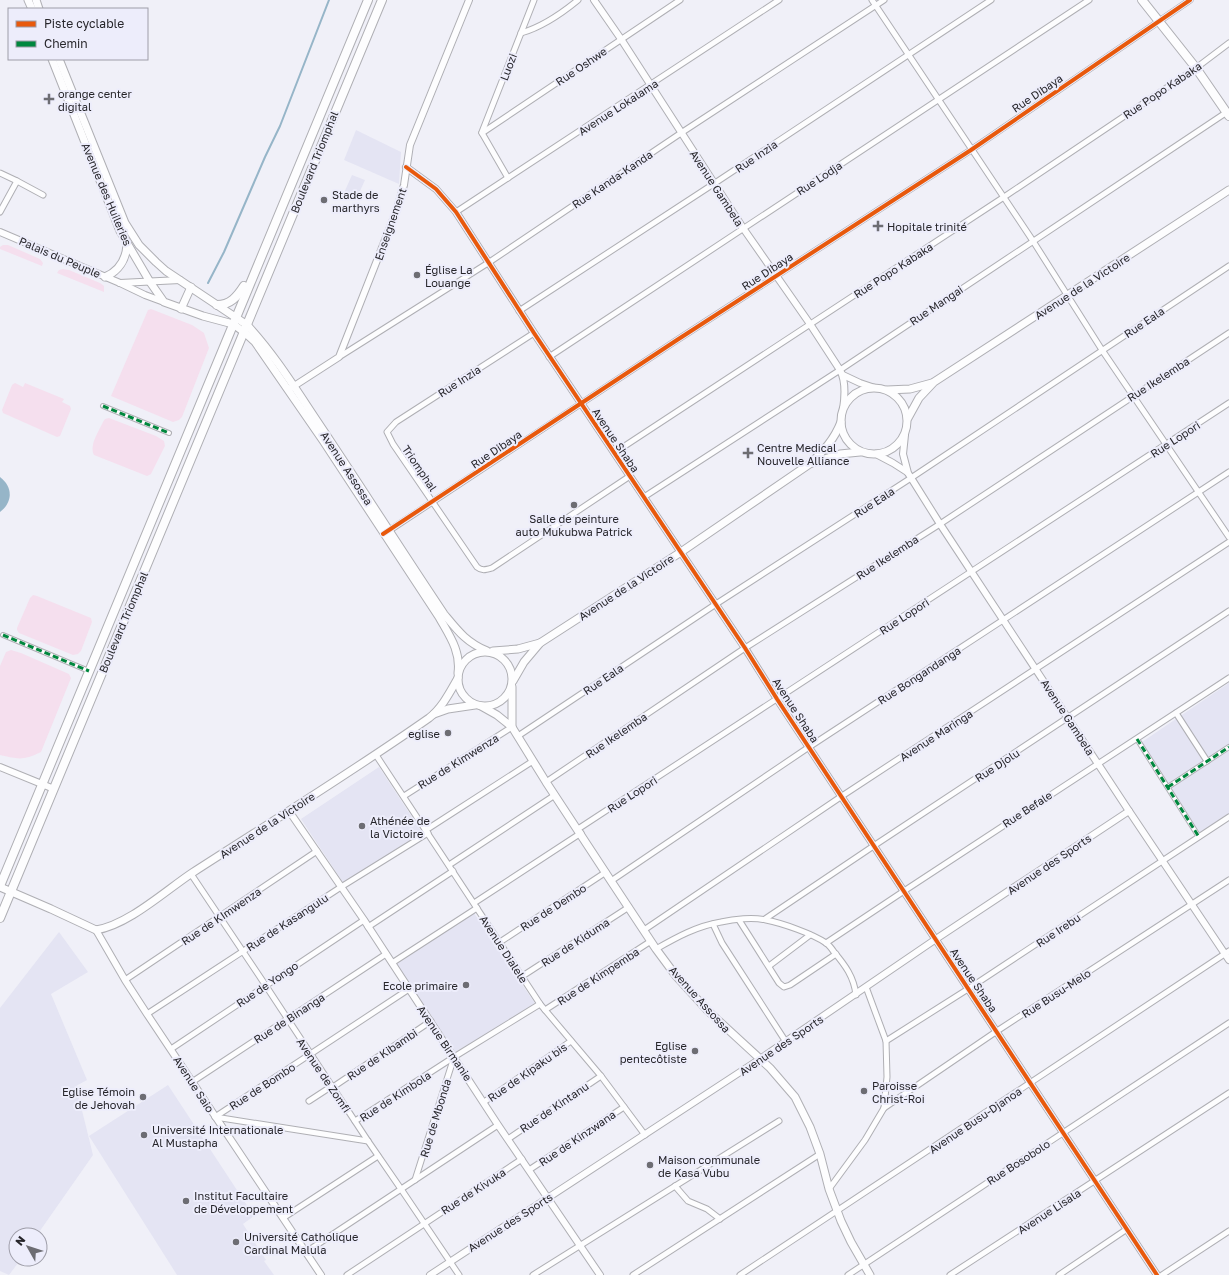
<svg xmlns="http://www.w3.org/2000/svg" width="1229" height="1275" viewBox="0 0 1229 1275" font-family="'Golos Text',sans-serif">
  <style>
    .built { fill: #e4e4f3 }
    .green { fill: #f5dfee }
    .water { fill: #96b5c8 }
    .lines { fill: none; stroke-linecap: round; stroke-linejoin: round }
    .stream { stroke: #96b5c8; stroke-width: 2 }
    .pedestrian-casing { stroke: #afafb4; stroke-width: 6 }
    .minor-casing { stroke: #afafb4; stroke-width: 7 }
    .tertiary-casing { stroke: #afafb4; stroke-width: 8 }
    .secondary-casing { stroke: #afafb4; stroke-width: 9 }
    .primary-casing { stroke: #afafb4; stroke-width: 10 }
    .trunk-casing { stroke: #afafb4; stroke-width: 10 }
    .pedestrian { stroke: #fdfdfe; stroke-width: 4 }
    .minor { stroke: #fdfdfe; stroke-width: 5 }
    .tertiary { stroke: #fdfdfe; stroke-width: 6 }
    .secondary { stroke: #fdfdfe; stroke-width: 7 }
    .primary { stroke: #fdfdfe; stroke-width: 8 }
    .trunk { stroke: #fdfdfe; stroke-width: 8 }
    .quiet { stroke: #00873e; stroke-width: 3; stroke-dasharray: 6 3; stroke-linecap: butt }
    .cycleway-casing { stroke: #ededfb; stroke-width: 6 }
    .cycleway { stroke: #e8590c; stroke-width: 4 }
    .poi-dot { fill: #6d6d73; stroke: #ededfb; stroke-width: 1.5 }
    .labels { text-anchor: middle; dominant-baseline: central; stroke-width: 4; stroke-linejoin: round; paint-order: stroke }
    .street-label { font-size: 11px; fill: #27262b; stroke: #ededfb }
    .poi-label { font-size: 11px; fill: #27262b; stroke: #ededfb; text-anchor: start }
  </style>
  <rect width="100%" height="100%" fill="#f0f0f8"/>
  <!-- built -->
  <g class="built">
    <path d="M356 130 401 152 399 184 344 160Z"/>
    <path d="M352 175 365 180 356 200 343 195Z"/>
    <path d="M1229 683V814L1200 833 1142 742Z"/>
    <path d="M379 767 423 834 344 884 301 819Z"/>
    <path d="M474 913 536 1005 455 1052 397 964Z"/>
    <path d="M59 932 88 972 51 994 87 1080 76 1086 93 1155 37 1235H16V1259H21L9 1275 0 1271V1008Z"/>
    <path d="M168 1085 254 1216 243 1224 266 1260 264 1261 274 1275H177L89 1136Z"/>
  </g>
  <!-- green -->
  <g class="green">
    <path d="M3 245H8L40 259 43 263 42 266 0 249V247Z"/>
    <path d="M63 269 69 270 100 283 104 286V292L57 273 59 270Z"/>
    <path d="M151 309 192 325 204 333 209 348 182 417 179 420 173 422 111 396 148 310Z"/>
    <path d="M15 383 23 387 25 383 64 399 62 402 70 406 71 409 60 436 57 437 3 413 2 410 12 385Z"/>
    <path d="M109 418 156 436 164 441 165 446 151 474 147 476 94 455C89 445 99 431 103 422L105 419Z"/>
    <path d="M33 595 37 596 91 618 92 622 81 651 78 654 73 655 19 633 17 630V628L30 598Z"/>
    <path d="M11 650 21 653 69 674 71 678 41 752C23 761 18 759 0 755V666L6 652Z"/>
  </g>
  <!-- water -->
  <path class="water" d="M0 477C13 487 13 502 0 512Z"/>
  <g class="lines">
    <!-- stream -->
    <path class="stream" d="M208 283 224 252 265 157 280 126 329 0"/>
    <!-- pedestrian casing -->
    <g class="pedestrian-casing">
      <g id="pedestrian">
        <path d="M103 406 169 433"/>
        <path d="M3 635 89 671"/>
        <path d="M1137 739 1199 837"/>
        <path d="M1168 787 1229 747"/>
      </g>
    </g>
    <!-- minor casing -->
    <g class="minor-casing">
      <g id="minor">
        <path d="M872 0 1033 241 1102 350 1229 537"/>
        <path d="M521 33C542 27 561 14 578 0"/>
        <path d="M482 132 534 0"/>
        <path d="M482 133 680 0"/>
        <path d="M482 133 508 178"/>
        <path d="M0 173 17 181 43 195"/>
        <path d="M0 212 17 181"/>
        <path d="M456 212 779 0"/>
        <path d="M519 311 715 183 991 0"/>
        <path d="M534 333 396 422 387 432 393 444 477 567C482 571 485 570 492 568L630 476"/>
        <path d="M339 357 488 263 681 133 884 0"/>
        <path d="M549 357 1089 0"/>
        <path d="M614 453 1004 197 1196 68 1229 43"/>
        <path d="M644 497 840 370 1227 112"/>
        <path d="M387 532 677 340 971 150 1190 0"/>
        <path d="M1176 713 1207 761"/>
        <path d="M518 736 716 604 911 478 1229 266"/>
        <path d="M376 755 540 1004 601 1076 645 1135"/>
        <path d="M546 782 745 648 940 524 1229 333"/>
        <path d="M404 796 512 727"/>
        <path d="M578 829 1229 403"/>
        <path d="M426 830 533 761"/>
        <path d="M449 865 555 795"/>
        <path d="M191 874 266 986 368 1141 401 1189 459 1275"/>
        <path d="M611 881 809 747 1229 472"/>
        <path d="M474 903 581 833"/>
        <path d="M765 919 875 845 1229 611"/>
        <path d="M739 920 779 983 784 987 790 985 836 954"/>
        <path d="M713 924 722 943 786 1042"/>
        <path d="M368 927 453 871"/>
        <path d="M644 930 842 796 1229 542"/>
        <path d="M500 942 606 872"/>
        <path d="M826 943 904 891 1229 678"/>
        <path d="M656 949C677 937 697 926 721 922 734 919 753 917 766 920 782 923 813 934 826 943 829 945 832 949 834 952 845 965 854 977 856 995"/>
        <path d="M392 963 477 908"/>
        <path d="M769 966 810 935"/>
        <path d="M521 977 629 907"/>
        <path d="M125 980 317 851"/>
        <path d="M545 1010 651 941"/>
        <path d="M147 1014 341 887 428 833"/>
        <path d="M886 1041 968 989 1229 817"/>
        <path d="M171 1049 364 920"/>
        <path d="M192 1082 386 954"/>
        <path d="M333 1087 431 1021"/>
        <path d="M309 1101 332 1086"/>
        <path d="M484 1102 571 1041"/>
        <path d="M884 1108 997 1031 1229 880"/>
        <path d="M215 1117 409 989"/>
        <path d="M215 1117 368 1141"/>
        <path d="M355 1121 454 1057 540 1004"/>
        <path d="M508 1139 601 1076"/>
        <path d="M529 1170 624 1107"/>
        <path d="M415 1180 454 1057"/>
        <path d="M675 1186 688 1201 707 1209 720 1219"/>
        <path d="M829 1189 865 1140 884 1108 887 1077 886 1041 866 987"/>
        <path d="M283 1218 378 1156"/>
        <path d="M306 1252 498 1125"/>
        <path d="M347 1275 522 1159"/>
        <path d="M533 1275 779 1121"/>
        <path d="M633 1275 820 1154"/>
        <path d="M740 1275 1229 951"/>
        <path d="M848 1275 1229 1023"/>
        <path d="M950 1275 1229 1093"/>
        <path d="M1059 1275 1127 1229"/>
        <path d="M1162 1275 1229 1231"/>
      </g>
    </g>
    <!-- tertiary casing -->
    <g class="tertiary-casing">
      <g id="tertiary">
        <path d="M594 0 621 39 743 228 810 324 840 370C846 381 845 396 843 409"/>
        <path d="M406 167 436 189 456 212 534 333 745 648 777 699 1157 1275"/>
        <path d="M0 232 120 283 145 295 164 302"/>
        <path d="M120 283 180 280"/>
        <path d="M843 375 860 383 875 388"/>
        <path d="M291 388 339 357 396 212 404 185 410 145 469 0"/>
        <path d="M905 435 903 454 908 473 940 524 1129 811 1229 960"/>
        <path d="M876 454 893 463 907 472"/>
        <path d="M0 767 54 789"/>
        <path d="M289 811 364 920 498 1125 600 1275"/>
        <path d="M96 930 125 980 147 1014 321 1275"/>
        <path d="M430 1275 760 1059 936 939 1129 811"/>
      </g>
    </g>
    <!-- secondary casing -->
    <g class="secondary-casing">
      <g id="secondary">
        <path d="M28 0 32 9"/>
        <path d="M36 0 39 9"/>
        <path d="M52 59 120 231 150 282 164 302 203 316 233 324 244 332 255 342 324 442 439 617C449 635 461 651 458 673"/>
        <path d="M59 59 125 223 139 245 156 262 166 271 247 325C274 354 295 388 317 421 360 485 401 550 444 614 458 631 466 642 487 651"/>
        <path d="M105 277C119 271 126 259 127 245"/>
        <path d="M181 309 191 287"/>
        <circle cx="874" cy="421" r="33"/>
        <path d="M887 390 910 389 932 383"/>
        <path d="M908 418 919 398 934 382 1229 190"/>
        <path d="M812 463 840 454 860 452"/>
        <path d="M493 651 518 649 540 643"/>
        <circle cx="485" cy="679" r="27"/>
        <path d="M513 681 524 662 540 643 681 552 811 463C824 450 834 440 841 422"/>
        <path d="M512 687V727"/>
        <path d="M481 706 497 715 512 727 546 782 611 881 656 949 676 976 708 1011 770 1068 795 1097 810 1127 820 1154 829 1189 841 1221 851 1242 870 1275"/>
        <path d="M434 714 448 709 475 705"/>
        <path d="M0 887 51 909 96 930C128 925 165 891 192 873 271 822 352 772 429 718 442 708 450 692 458 678"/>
      </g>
    </g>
    <!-- primary casing -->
    <g class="primary-casing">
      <path id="primary" d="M1142 0 1196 68 1229 116"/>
    </g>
    <!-- trunk casing -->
    <g class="trunk-casing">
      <g id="trunk">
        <path d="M217 305C230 305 237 297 244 286"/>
        <path d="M0 886 368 0"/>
        <path d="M0 918 382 0"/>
      </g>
    </g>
    <!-- pedestrian -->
    <use href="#pedestrian" class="pedestrian"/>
    <!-- minor -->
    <use href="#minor" class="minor"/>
    <!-- tertiary -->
    <use href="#tertiary" class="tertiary"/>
    <!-- secondary -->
    <use href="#secondary" class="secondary"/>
    <!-- primary -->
    <use href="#primary" class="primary"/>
    <!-- trunk -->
    <use href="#trunk" class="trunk"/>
    <!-- quiet -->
    <g class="quiet">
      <path d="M103 406 169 433"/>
      <path d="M3 635 89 671"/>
      <path d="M1137 739 1199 837"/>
      <path d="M1168 787 1229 747"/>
    </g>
    <!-- cycleway casing -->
    <g class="cycleway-casing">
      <g id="cycleway">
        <path d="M406 167 436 189 456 212 534 333 745 648 777 699 1157 1275"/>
        <path d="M383 534 677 340 971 150 1190 0"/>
      </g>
    </g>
    <!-- cycleway -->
    <use href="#cycleway" class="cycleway"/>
  </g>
  <!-- markers -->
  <g class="poi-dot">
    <path d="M47 93h4v4h4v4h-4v4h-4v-4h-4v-4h4z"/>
    <circle cx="324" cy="200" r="4"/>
    <path d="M876 220h4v4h4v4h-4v4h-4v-4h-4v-4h4z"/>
    <circle cx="417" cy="275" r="4"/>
    <path d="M746 447h4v4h4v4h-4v4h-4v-4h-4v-4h4z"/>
    <circle cx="574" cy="505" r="4"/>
    <circle cx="448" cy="733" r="4"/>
    <circle cx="362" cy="826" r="4"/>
    <circle cx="466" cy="985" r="4"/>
    <circle cx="695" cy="1051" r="4"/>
    <circle cx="864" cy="1091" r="4"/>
    <circle cx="143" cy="1097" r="4"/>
    <circle cx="144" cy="1135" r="4"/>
    <circle cx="650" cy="1165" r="4"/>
    <circle cx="186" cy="1201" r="4"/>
    <circle cx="236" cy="1242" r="4"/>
  </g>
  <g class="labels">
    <!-- street labels -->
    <g class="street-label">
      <text transform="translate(581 66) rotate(-34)">Rue Oshwe</text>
      <text transform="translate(508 67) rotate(-69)">Luozi</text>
      <text transform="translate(1162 90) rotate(-34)">Rue Popo Kabaka</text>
      <text transform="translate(1037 93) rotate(-34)">Rue Dibaya</text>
      <text transform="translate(618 107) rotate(-33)">Avenue Lokalama</text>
      <text transform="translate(756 156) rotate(-34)">Rue Inzia</text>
      <text transform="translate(314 162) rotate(-68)">Boulevard Triomphal</text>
      <text transform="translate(819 178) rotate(-33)">Rue Lodja</text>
      <text transform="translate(612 179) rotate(-34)">Rue Kanda-Kanda</text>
      <text transform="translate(717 188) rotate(57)">Avenue Gambela</text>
      <text transform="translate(107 194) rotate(67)">Avenue des Huileries</text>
      <text transform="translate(390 224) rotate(-71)">Enseignement</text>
      <text transform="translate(60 257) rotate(23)">Palais du Peuple</text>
      <text transform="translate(893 270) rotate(-33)">Rue Popo Kabaka</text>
      <text transform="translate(767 271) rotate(-33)">Rue Dibaya</text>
      <text transform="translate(1082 286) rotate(-33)">Avenue de la Victoire</text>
      <text transform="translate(936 305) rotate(-34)">Rue Mangai</text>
      <text transform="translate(1144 322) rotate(-34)">Rue Eala</text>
      <text transform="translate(1158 379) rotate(-33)">Rue Ikelemba</text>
      <text transform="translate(459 381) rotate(-33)">Rue Inzia</text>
      <text transform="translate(1175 439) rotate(-33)">Rue Lopori</text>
      <text transform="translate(616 440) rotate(56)">Avenue Shaba</text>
      <text transform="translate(496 449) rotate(-34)">Rue Dibaya</text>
      <text transform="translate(347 468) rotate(57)">Avenue Assossa</text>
      <text transform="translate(420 468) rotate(56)">Triomphal</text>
      <text transform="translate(874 502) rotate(-33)">Rue Eala</text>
      <text transform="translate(887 557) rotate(-33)">Rue Ikelemba</text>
      <text transform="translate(626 587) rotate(-33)">Avenue de la Victoire</text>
      <text transform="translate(904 616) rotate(-33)">Rue Lopori</text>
      <text transform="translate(123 622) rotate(-67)">Boulevard Triomphal</text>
      <text transform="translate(919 675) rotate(-33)">Rue Bongandanga</text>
      <text transform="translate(603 679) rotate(-34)">Rue Eala</text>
      <text transform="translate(796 710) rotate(57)">Avenue Shaba</text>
      <text transform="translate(1068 717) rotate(57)">Avenue Gambela</text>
      <text transform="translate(616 735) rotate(-34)">Rue Ikelemba</text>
      <text transform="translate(936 735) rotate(-33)">Avenue Maringa</text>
      <text transform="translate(458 761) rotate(-32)">Rue de Kimwenza</text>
      <text transform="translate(997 765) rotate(-33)">Rue Djolu</text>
      <text transform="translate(632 794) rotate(-33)">Rue Lopori</text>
      <text transform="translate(1027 809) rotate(-33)">Rue Befale</text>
      <text transform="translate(267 825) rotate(-33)">Avenue de la Victoire</text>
      <text transform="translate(1049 864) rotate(-34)">Avenue des Sports</text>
      <text transform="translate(553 907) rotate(-33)">Rue de Dembo</text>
      <text transform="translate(221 916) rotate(-34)">Rue de KImwenza</text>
      <text transform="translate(287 922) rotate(-33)">Rue de Kasangulu</text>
      <text transform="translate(1058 930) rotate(-34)">Rue Irebu</text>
      <text transform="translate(575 942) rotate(-33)">Rue de Kiduma</text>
      <text transform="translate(504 949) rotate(57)">Avenue Dialele</text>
      <text transform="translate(598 976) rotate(-33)">Rue de Kimpemba</text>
      <text transform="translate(974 980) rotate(56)">Avenue Shaba</text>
      <text transform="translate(267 984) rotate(-34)">Rue de Yongo</text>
      <text transform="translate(1056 993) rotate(-33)">Rue Busu-Melo</text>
      <text transform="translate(700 999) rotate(48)">Avenue Assossa</text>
      <text transform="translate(289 1018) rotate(-33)">Rue de Binanga</text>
      <text transform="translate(445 1043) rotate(56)">Avenue Birmanie</text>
      <text transform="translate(781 1045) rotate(-34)">Avenue des Sports</text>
      <text transform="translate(382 1054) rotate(-34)">Rue de Kibambi</text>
      <text transform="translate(527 1072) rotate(-35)">Rue de Kipaku bis</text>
      <text transform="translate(324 1075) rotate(56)">Avenue de Zomfi</text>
      <text transform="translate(194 1084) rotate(57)">Avenue Saio</text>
      <text transform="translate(262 1086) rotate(-33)">Rue de Bombo</text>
      <text transform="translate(395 1096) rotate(-33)">Rue de Kimbola</text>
      <text transform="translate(554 1107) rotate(-34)">Rue de Kintanu</text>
      <text transform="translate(435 1118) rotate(-73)">Rue de Mbonda</text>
      <text transform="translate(975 1120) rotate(-34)">Avenue Busu-Djanoa</text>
      <text transform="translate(577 1138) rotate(-34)">Rue de Kinzwana</text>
      <text transform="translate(1018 1162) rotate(-33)">Rue Bosobolo</text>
      <text transform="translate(473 1191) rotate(-33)">Rue de Kivuka</text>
      <text transform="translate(1049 1211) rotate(-33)">Avenue Lisala</text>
      <text transform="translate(510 1222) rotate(-33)">Avenue des Sports</text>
    </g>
    <!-- poi labels -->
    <g class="poi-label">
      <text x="58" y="93">orange center<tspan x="58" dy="13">digital</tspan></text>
      <text x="332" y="194">Stade de<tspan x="332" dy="13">marthyrs</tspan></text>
      <text x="887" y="226">Hopitale trinité</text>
      <text x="425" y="269">Église La<tspan x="425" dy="13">Louange</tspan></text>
      <text x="757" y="447">Centre Medical<tspan x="757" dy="13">Nouvelle Alliance</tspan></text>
      <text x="574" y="518" text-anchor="middle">Salle de peinture<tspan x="574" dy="13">auto Mukubwa Patrick</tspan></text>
      <text x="440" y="733" text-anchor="end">eglise</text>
      <text x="370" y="820">Athénée de<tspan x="370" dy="13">la Victoire</tspan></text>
      <text x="458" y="985" text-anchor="end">Ecole primaire</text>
      <text x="687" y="1045" text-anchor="end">Eglise<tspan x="687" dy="13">pentecôtiste</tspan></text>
      <text x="872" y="1085">Paroisse<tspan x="872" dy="13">Christ-Roi</tspan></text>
      <text x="135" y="1091" text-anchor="end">Eglise Témoin<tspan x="135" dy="13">de Jehovah</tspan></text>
      <text x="152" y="1129">Université Internationale<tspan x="152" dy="13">Al Mustapha</tspan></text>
      <text x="658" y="1159">Maison communale<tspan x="658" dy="13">de Kasa Vubu</tspan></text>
      <text x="194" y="1195">Institut Facultaire<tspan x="194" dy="13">de Développement</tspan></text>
      <text x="244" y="1236">Université Catholique<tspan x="244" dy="13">Cardinal Malula</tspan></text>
    </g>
  </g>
  <!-- legend -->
  <rect x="8" y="8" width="140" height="52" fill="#ededfb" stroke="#9e9da8"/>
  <rect x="16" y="21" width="20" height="6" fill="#e8590c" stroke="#9e9da8"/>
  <text x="44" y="28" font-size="12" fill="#27262b">Piste cyclable</text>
  <rect x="16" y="41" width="20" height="6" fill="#00873e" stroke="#9e9da8"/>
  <text x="44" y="48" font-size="12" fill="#27262b">Chemin</text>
  <!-- north arrow -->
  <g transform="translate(28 1247) rotate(309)"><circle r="19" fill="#ededfb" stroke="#9e9da8"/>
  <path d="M0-3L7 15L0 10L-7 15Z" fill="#6d6d73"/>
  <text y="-6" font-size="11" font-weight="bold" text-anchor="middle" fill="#27262b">N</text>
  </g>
</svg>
